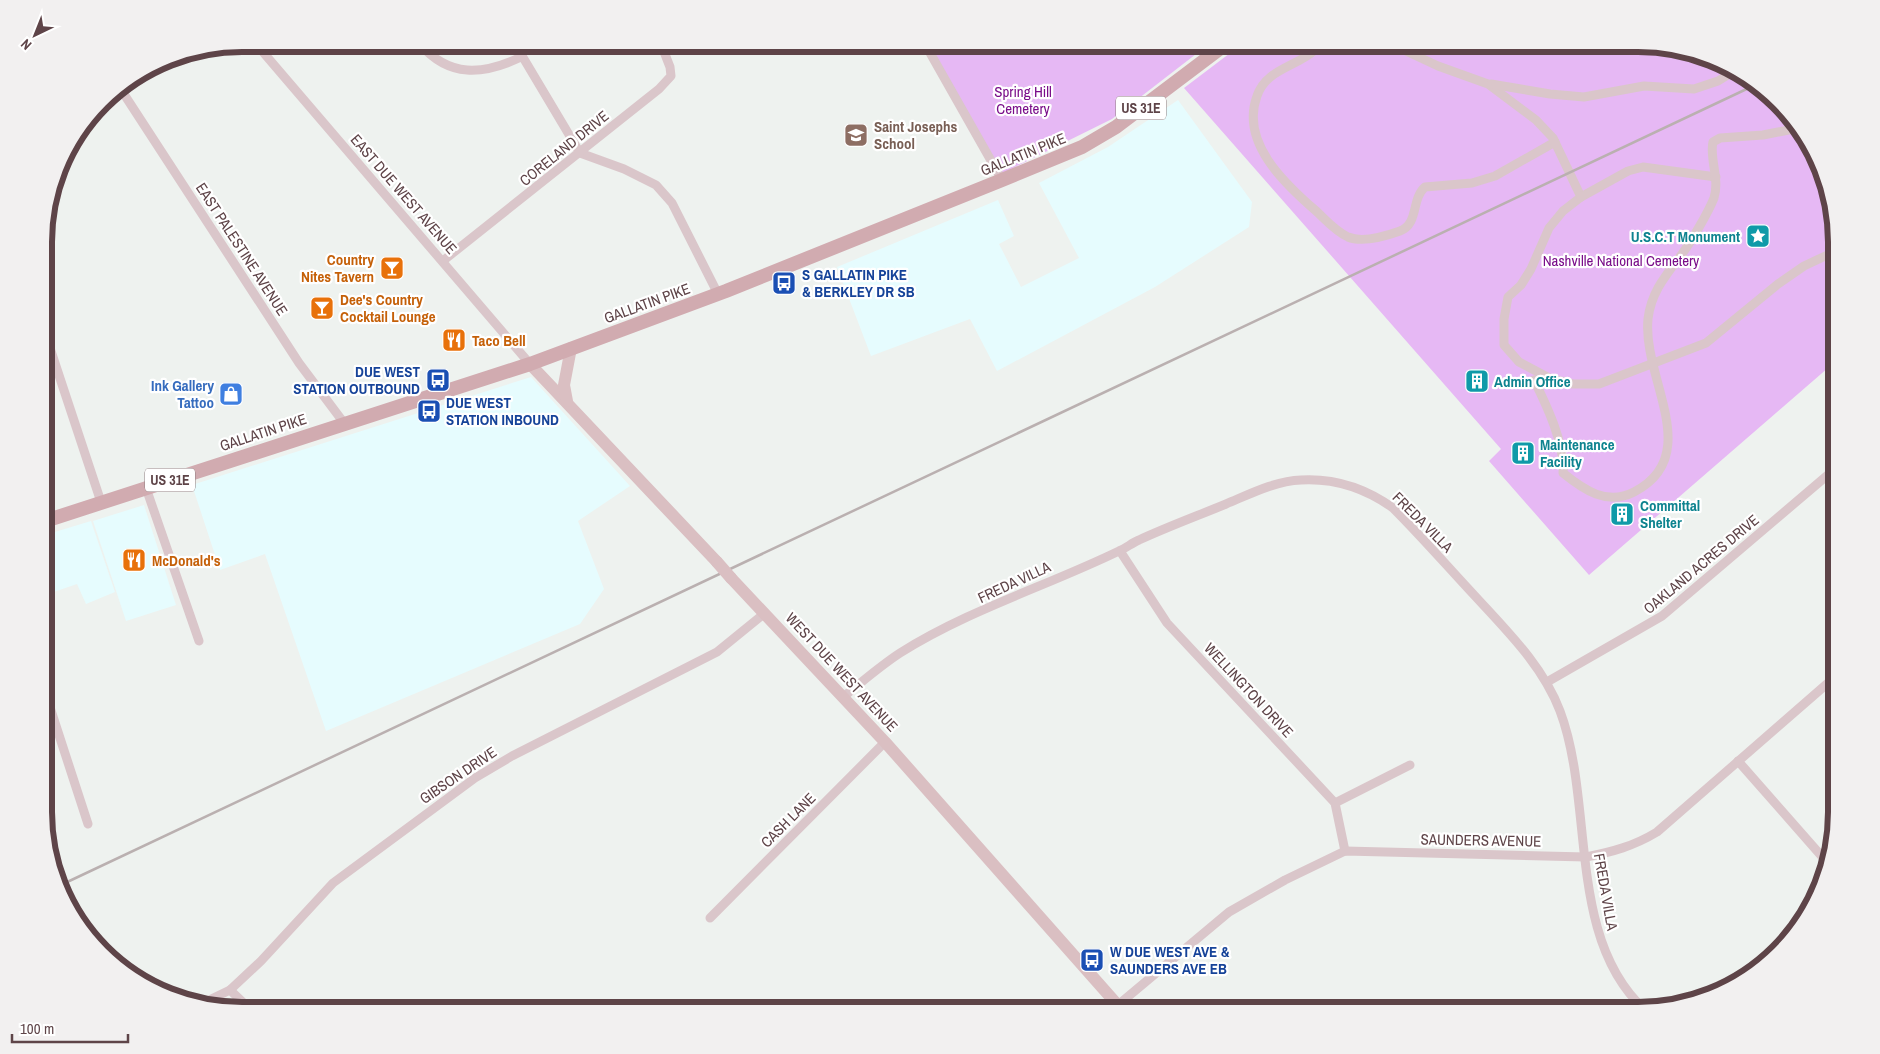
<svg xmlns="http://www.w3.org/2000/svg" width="1880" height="1054" viewBox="0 0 1880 1054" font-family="'Archivo Narrow',sans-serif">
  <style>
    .commercial { fill: #e6fcfe }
    .green { fill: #e6b8f4 }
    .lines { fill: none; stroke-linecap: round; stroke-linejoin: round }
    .street { stroke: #dac6ca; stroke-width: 9 }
    .secondary { stroke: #dabfc2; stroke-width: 12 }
    .primary { stroke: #d1abb0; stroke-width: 14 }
    .rail { stroke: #bab0b0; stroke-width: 2.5 }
    .secondary-bridge { stroke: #dabfc2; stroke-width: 12 }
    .labels { text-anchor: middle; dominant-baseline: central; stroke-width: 4.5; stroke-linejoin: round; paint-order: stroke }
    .shield { fill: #fff; stroke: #8e7c7f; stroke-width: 1 }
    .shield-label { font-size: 14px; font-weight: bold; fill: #5e4448 }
    .park-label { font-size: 15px; fill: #790c89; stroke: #fff }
    .education-label { font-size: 15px; font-weight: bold; fill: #785e54; stroke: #fff; text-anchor: start }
    .street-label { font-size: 15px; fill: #5e4448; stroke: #fff }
    .culture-label { font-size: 15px; font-weight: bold; fill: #0d838f; stroke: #fff; text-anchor: start }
    .food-label { font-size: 15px; font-weight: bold; fill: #c56008; stroke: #fff; text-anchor: start }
    .transit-label { font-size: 15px; font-weight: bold; fill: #164399; stroke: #fff; text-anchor: start }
    .shop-label { font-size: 15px; font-weight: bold; fill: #366cbe; stroke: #fff; text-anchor: end }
    .rim { fill: none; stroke: #5e4448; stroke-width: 6 }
  </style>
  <rect width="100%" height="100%" fill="#eef2ef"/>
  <!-- commercial -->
  <g class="commercial">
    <path d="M1178 100 1252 202 1249 227 1155 287 997 371 970 319 871 356 837 267 998 200 1014 236 999 244 1021 287 1079 258 1039 183 1108 147Z"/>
    <path d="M531 377 630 486 578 521 604 589 580 624 326 731 265 554 220 570 192 485Z"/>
    <path d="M144 505 176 605 126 621 93 521Z"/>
    <path d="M91 521 115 592 86 604 77 584 45 595V535Z"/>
  </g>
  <!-- green -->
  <g class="green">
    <path d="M923 44H1209L1112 119 1003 173Z"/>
    <path d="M1242 44H1638L1689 51 1737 70 1803 132 1826 179 1836 229V361L1589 575 1489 461 1501 449 1184 88Z"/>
  </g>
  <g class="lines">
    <!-- street -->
    <g class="street">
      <path d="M256 44 530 364"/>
      <path d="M420 44C449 78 483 75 521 57"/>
      <path d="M515 44 580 153 624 169 656 185 672 203 718 294"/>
      <path d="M925 44 1002 180"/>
      <path d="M1320 44C1303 67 1267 66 1257 96 1240 142 1284 183 1315 210 1325 219 1335 231 1348 237 1362 243 1386 236 1400 231 1419 224 1411 199 1425 187L1472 183 1495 176 1555 142"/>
      <path d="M1391 44 1438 66 1488 84 1536 120 1553 138 1581 197 1563 211 1549 228 1531 269 1521 285 1508 297 1504 319V345L1519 362 1551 379 1573 384H1599L1706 343 1778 284 1804 266 1836 251"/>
      <path d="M1491 84 1550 94 1584 97 1644 86 1694 89 1718 81 1736 70"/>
      <path d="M120 88 299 363 344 423"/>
      <path d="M1581 197 1628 171 1643 167 1716 177"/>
      <path d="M444 260 659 89 671 76 670 67 661 44"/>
      <path d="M45 333 101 502"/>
      <path d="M1534 380C1547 406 1565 444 1563 473 1584 490 1607 506 1634 492 1705 455 1642 378 1648 319 1651 292 1666 275 1682 254 1692 240 1708 213 1714 198 1720 179 1709 157 1713 142L1720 138 1763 135 1799 128"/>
      <path d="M146 488 199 641"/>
      <path d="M1120 551 1167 623 1335 803 1345 851"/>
      <path d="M1547 682 1662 616 1836 468"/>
      <path d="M45 692 88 824"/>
      <path d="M843 697C862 682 880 666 900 653 968 610 1047 586 1119 551 1126 548 1132 543 1139 540 1167 527 1197 516 1226 504 1250 494 1275 481 1301 480 1336 478 1365 488 1393 508 1421 536 1448 567 1475 596 1507 631 1543 666 1560 711 1595 804 1566 938 1645 1010"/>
      <path d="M1738 761 1825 860"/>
      <path d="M1335 803 1410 765"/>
      <path d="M710 918 885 742"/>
      <path d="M230 990 251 1010"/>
      <path d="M199 1005 230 990 261 961 333 883 475 778 512 756 717 652 765 613"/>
      <path d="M1112 1010 1229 912 1285 880 1345 851 1586 857C1612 852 1634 846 1657 832L1836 676"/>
    </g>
    <!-- secondary -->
    <g class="secondary">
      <path d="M530 364 717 562"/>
      <path d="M567 401 564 385 571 348"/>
      <path d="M731 578 885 742 1122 1010"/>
    </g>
    <!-- primary -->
    <path class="primary" d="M45 521 530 364 726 291 1002 180 1082 147 1116 127 1226 44"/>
    <!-- rail -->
    <path class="rail" d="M63 884 1753 86"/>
    <!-- secondary-bridge -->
    <path class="secondary-bridge" d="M717 562 731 578"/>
  </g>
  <!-- icons -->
  <defs>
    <g id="school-square" transform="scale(1.25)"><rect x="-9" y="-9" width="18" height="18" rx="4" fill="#8d6e63" stroke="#fff"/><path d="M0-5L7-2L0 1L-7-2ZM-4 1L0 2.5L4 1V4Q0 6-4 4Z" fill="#fff"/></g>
    <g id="sight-square" transform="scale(1.25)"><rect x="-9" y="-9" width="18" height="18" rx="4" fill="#0f9aa8" stroke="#fff"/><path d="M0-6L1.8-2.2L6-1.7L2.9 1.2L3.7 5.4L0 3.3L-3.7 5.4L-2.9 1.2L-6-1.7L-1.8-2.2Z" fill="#fff"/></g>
    <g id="bar-square" transform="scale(1.25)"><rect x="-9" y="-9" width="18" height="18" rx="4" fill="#e8710a" stroke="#fff"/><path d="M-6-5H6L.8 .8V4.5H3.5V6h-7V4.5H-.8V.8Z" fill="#fff"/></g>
    <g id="bus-square" transform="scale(1.25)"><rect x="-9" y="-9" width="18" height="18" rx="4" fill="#1a4fb4" stroke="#fff"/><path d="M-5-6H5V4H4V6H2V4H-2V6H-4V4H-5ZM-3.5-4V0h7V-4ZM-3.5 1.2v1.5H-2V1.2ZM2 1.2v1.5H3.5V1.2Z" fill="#fff"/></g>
    <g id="restaurant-square" transform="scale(1.25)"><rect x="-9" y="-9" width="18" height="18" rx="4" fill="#e8710a" stroke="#fff"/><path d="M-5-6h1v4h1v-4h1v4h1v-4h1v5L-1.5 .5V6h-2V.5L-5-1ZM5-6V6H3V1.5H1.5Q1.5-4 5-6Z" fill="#fff"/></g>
    <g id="building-square" transform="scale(1.25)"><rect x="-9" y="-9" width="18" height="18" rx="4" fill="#0f9aa8" stroke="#fff"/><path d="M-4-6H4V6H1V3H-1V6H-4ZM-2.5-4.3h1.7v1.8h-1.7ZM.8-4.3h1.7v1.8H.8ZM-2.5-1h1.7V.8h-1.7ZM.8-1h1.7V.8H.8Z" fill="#fff"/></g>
    <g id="shop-square" transform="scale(1.25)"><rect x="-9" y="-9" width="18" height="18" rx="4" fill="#3f7fe0" stroke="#fff"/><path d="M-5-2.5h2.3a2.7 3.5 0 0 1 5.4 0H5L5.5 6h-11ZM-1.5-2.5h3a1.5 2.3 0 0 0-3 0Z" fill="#fff"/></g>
  </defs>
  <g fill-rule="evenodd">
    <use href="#school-square" x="856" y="135"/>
    <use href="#sight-square" x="1758" y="236"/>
    <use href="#bar-square" x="392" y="268"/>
    <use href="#bus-square" x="784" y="283"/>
    <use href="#bar-square" x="322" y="308"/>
    <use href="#restaurant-square" x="454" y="340"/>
    <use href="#bus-square" x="438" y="380"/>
    <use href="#building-square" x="1477" y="381"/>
    <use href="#shop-square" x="231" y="394"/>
    <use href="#bus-square" x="429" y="411"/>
    <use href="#building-square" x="1523" y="453"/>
    <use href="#building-square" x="1622" y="514"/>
    <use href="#restaurant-square" x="134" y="560"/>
    <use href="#bus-square" x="1092" y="960"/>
  </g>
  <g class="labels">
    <!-- shield labels -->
    <g class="shield">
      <rect x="1116" y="96.5" width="50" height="23" rx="4"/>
      <rect x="145" y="468.5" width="50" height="23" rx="4"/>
    </g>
    <g class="shield-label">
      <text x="1141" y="108">US 31E</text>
      <text x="170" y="480">US 31E</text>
    </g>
    <!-- park labels -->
    <g class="park-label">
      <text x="1023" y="91">Spring Hill<tspan x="1023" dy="17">Cemetery</tspan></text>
      <text x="1621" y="260">Nashville National Cemetery</text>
    </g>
    <!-- education labels -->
    <g class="education-label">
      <text x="874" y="126">Saint Josephs<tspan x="874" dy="17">School</tspan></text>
    </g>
    <!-- street labels -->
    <g class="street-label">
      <text transform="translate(564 148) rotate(-39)">CORELAND DRIVE</text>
      <text transform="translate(1023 154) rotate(-22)">GALLATIN PIKE</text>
      <text transform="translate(404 194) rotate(49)">EAST DUE WEST AVENUE</text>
      <text transform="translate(242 249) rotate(57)">EAST PALESTINE AVENUE</text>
      <text transform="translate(647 303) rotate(-20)">GALLATIN PIKE</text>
      <text transform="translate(263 432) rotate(-18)">GALLATIN PIKE</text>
      <text transform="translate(1423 522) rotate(45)">FREDA VILLA</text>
      <text transform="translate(1701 564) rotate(-40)">OAKLAND ACRES DRIVE</text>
      <text transform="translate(1014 582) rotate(-25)">FREDA VILLA</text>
      <text transform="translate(842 672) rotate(47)">WEST DUE WEST AVENUE</text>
      <text transform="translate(1249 690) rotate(47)">WELLINGTON DRIVE</text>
      <text transform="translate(458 775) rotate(-34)">GIBSON DRIVE</text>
      <text transform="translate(788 820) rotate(-45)">CASH LANE</text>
      <text transform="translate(1481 840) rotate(1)">SAUNDERS AVENUE</text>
      <text transform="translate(1606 892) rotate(80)">FREDA VILLA</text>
    </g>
    <!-- culture labels -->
    <g class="culture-label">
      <text x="1740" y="236" text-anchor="end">U.S.C.T Monument</text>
      <text x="1494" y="381">Admin Office</text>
      <text x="1540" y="444">Maintenance<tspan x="1540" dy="17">Facility</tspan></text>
      <text x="1640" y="505">Committal<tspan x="1640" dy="17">Shelter</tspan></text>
    </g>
    <!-- food labels -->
    <g class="food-label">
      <text x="374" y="259" text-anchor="end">Country<tspan x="374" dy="17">Nites Tavern</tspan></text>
      <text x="340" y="299">Dee's Country<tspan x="340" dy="17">Cocktail Lounge</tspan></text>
      <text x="472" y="340">Taco Bell</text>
      <text x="152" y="560">McDonald's</text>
    </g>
    <!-- transit labels -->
    <g class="transit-label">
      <text x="802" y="274">S GALLATIN PIKE<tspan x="802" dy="17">&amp; BERKLEY DR SB</tspan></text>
      <text x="420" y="371" text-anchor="end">DUE WEST<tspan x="420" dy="17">STATION OUTBOUND</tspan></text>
      <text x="446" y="402">DUE WEST<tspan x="446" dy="17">STATION INBOUND</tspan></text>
      <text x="1110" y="951">W DUE WEST AVE &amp;<tspan x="1110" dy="17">SAUNDERS AVE EB</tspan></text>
    </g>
    <!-- shop labels -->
    <g class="shop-label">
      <text x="214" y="385">Ink Gallery<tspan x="214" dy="17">Tattoo</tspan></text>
    </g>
  </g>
  <!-- crop -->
  <path d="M0 0H1880V1054H0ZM242 52H1638A190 190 0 0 1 1828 242V812A190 190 0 0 1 1638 1002H242A190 190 0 0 1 52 812V242A190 190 0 0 1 242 52Z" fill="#f2f0f0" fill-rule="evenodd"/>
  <path class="rim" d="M242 52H1638A190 190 0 0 1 1828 242V812A190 190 0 0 1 1638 1002H242A190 190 0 0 1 52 812V242A190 190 0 0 1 242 52Z"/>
  <!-- north arrow -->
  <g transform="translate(35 35) rotate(223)" stroke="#ffffff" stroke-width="4" paint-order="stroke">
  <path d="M0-4L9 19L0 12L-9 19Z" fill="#5e4448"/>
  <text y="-8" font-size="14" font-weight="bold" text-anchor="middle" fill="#5e4448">N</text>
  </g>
  <!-- scale -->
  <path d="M12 1034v8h116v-8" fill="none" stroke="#5e4448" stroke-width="2.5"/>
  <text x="20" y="1034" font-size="15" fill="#5e4448" stroke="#ffffff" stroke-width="4" paint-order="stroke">100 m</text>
</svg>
